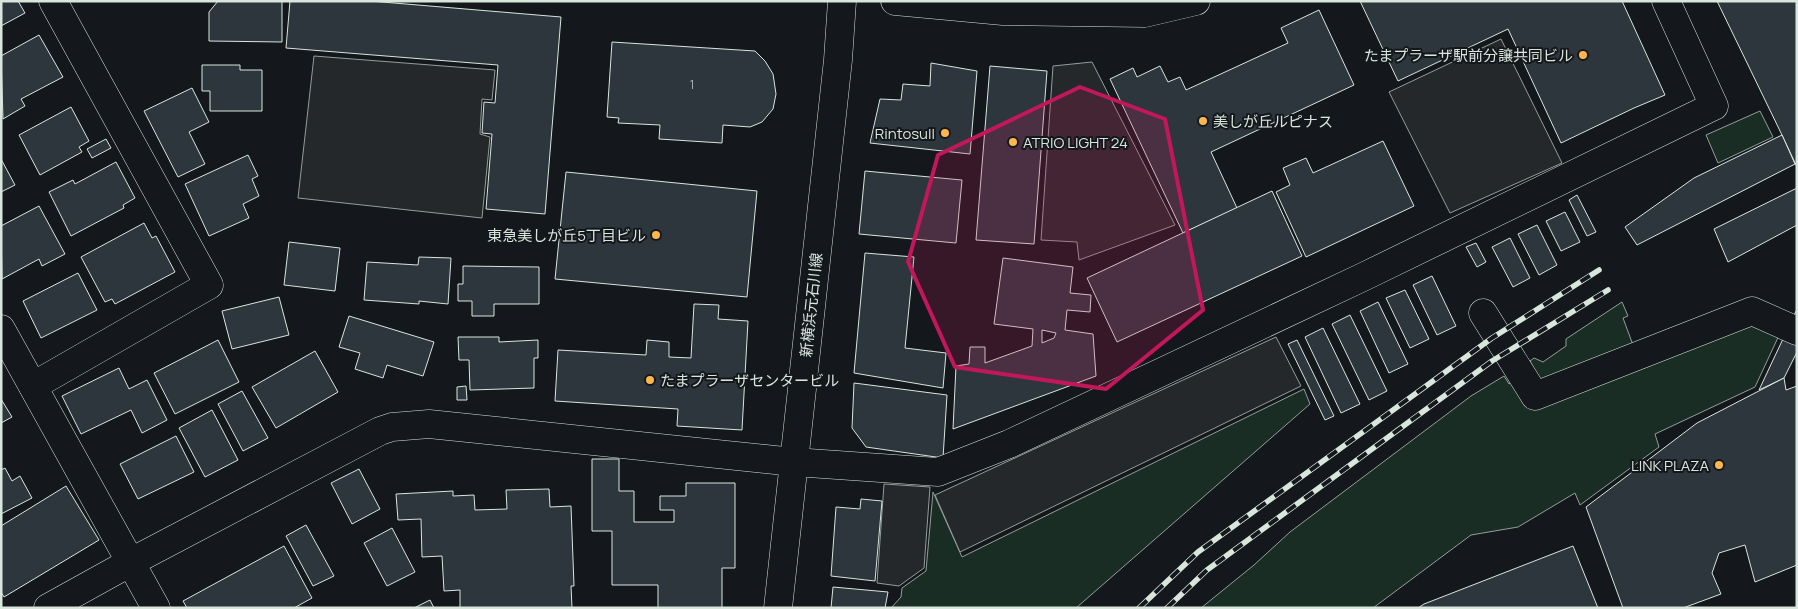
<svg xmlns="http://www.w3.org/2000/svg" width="1798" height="609" viewBox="0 0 1798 609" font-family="Manrope,'Noto Sans JP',sans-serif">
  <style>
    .green { fill: #1a2d24; stroke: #939e99 }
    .parking { fill: #24282b; stroke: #939e99 }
    .building { fill: #2c363c; stroke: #d8e6dc; fill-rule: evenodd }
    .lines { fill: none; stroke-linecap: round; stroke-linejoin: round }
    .street-casing { stroke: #d8e6dc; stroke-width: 29 }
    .secondary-casing { stroke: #d8e6dc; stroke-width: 29 }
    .street { stroke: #14181c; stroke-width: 28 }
    .secondary { stroke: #14181c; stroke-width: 28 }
    .rail-casing { stroke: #d8e6dc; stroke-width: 5.5 }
    .rail { stroke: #14181c; stroke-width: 4; stroke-dasharray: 11; stroke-linecap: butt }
    .marked { fill: #c2185b; fill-opacity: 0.2; stroke: #c2185b; stroke-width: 4; stroke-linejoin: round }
    .poi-dot { fill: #ffb74d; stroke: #14181c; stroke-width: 2 }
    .labels { text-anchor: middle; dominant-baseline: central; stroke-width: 4; stroke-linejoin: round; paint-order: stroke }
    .number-label { font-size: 12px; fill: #adbab4 }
    .poi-label { font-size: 15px; fill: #d8e6dc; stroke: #14181c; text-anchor: end }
    .street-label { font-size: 15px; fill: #d8e6dc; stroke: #14181c }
  </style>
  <rect width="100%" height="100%" fill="#14181c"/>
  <!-- green -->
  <g class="green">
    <path d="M1760 111 1773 137 1718 163 1706 135Z"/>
    <path d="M1622 302 1628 316 1623 318 1633 345 1540 380 1530 361 1534 358 1543 362 1566 346V339Z"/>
    <path d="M1752 319 1781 331 1755 387 1655 434 1659 447 1580 505 1575 493 1518 527 1471 535 1373 608H1201L1254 565 1290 532 1471 396 1504 376 1509 384 1513 381 1530 404Z"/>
    <path d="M1304 389 1310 404 1076 608H891L901 597 902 588 926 571 933 492 962 557Z"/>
  </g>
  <!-- parking -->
  <g class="parking">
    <path d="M1501 39 1562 163 1450 213 1389 92Z"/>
    <path d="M314 56 495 70 492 100 482 99 480 134 490 137 482 218 298 198Z"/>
    <path d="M1092 62 1175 225 1079 260 1077 242 1041 240 1053 66Z"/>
    <path d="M1276 337 1301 386 960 552 935 495Z"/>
    <path d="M884 484 930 487 924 568 899 586 877 583Z"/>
  </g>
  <!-- building -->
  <g class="building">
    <path d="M1 1H18L25 13 1 26Z"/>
    <path d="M218 1H282V42L209 41V12Z"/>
    <path d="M290 1H370L561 17 545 214 486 209 492 134 482 133 484 102 495 103 498 65 286 48Z"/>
    <path d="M1360 1H1622L1665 95 1634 108 1561 143 1508 29 1398 81Z"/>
    <path d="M1717 1H1797V167L1782 135Z"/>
    <path d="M1319 10 1354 85 1211 152 1237 208 1183 233 1110 79 1133 68 1137 77 1160 66 1168 82 1180 77 1186 90 1288 43 1281 28Z"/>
    <path d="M39 35 63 77 21 99 25 106 3 119 1 56Z"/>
    <path d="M612 42 755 51 765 61 773 74 776 94 773 109 762 122 750 127 723 125 722 143 659 139 660 125 618 123 619 118 607 117Z"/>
    <path d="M931 63 977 71 970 154 870 143 880 99 901 100 903 84 930 86Z"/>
    <path d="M202 65H240V70H262V111H210V91H202Z"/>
    <path d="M990 66 1047 71 1034 244 976 240Z"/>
    <path d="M192 88 209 122 189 132 205 164 178 177 144 111Z"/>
    <path d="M71 107 89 141 79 147 82 152 40 175 19 135Z"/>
    <path d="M1782 135 1795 164 1637 245 1625 227 1694 178Z"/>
    <path d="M106 139 111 148 92 158 87 149Z"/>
    <path d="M1383 141 1414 206 1306 257 1276 192 1290 185 1283 168 1306 158 1313 173Z"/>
    <path d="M248 155 258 176 252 179 259 196 243 204 249 218 209 236 185 184Z"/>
    <path d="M1 159 15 185 1 192Z"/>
    <path d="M116 162 135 198 123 205 124 208 71 236 49 192 73 180 75 184Z"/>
    <path d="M865 171 962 180 956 243 859 234Z"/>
    <path d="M566 172 757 191 747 297 555 279Z"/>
    <path d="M1797 188V225L1728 262 1714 229Z"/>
    <path d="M1272 191 1302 256 1117 342 1087 278Z"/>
    <path d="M1577 195 1596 232 1587 236 1569 200Z"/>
    <path d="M39 206 65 254 42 266 39 259 2 279 1 226Z"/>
    <path d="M1565 212 1580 242 1561 251 1546 221Z"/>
    <path d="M144 223 152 238 156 236 175 272 115 304 112 299 105 302 81 257Z"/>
    <path d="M1537 225 1557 265 1539 275 1518 234Z"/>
    <path d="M1510 238 1530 278 1513 287 1492 247Z"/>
    <path d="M289 242 340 248 335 291 284 285Z"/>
    <path d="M1476 243 1486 262 1477 267 1466 247Z"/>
    <path d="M865 253 914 257 905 348 946 353 943 388 854 373Z"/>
    <path d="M419 257 451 258 448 304 419 301V304L364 300 367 262 418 265Z"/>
    <path d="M1003 258 1073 267 1070 293 1091 295 1090 312 1067 310 1065 330 1093 334 1096 376 953 429 956 366 969 364 970 347H985V363L1032 346 1033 329 994 324ZM1042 330 1056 333 1054 338 1042 343Z"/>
    <path d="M463 266 539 267V304H494V316H472V301H458V284H463Z"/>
    <path d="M78 273 97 310 41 338 23 301Z"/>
    <path d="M1432 276 1456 326 1437 335 1413 285Z"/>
    <path d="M1405 290 1429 339 1410 348 1386 298Z"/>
    <path d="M279 297 289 335 232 349 222 311Z"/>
    <path d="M1378 302 1408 364 1389 373 1360 311Z"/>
    <path d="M694 304 719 305 718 319 748 321 742 430 677 426 678 409 555 401 558 350 646 355 647 340 669 342V357L691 358Z"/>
    <path d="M1797 309V352L1784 378 1759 390Z"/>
    <path d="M1350 315 1387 391 1369 400 1332 324Z"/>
    <path d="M349 316 434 342 423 376 387 365 383 378 355 369 360 353 339 347Z"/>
    <path d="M1323 328 1360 404 1341 413 1305 337Z"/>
    <path d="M458 337H499V342L538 340V358H534V388L470 390 469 360H459Z"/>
    <path d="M218 340 239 382 175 414 154 373Z"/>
    <path d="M1297 340 1334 416 1325 420 1288 344Z"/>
    <path d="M315 351 338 392 276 428 252 387Z"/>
    <path d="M119 368 129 389 147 380 167 420 142 433 131 410 81 434 62 396Z"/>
    <path d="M1784 378 1786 390 1797 386V565L1755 582 1745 545 1719 553 1712 573 1721 594 1683 608H1623L1586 507 1697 423Z"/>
    <path d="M854 383 947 395 943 458 866 447 852 428Z"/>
    <path d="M466 386 467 400H457V387Z"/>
    <path d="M242 391 268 438 243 451 218 404Z"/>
    <path d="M1 399 12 417 1 423Z"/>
    <path d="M212 410 238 460 205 477 179 428Z"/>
    <path d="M176 436 194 472 138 499 120 464Z"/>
    <path d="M592 459H619V491H634V522H674V510H660V496H686V483H735V568H722V608H658V585H612V531H592Z"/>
    <path d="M5 468 12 481 20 476 32 498 1 514V470Z"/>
    <path d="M359 469 380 509 352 524 331 483Z"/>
    <path d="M66 486 99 540 4 597 1 592V526Z"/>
    <path d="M549 489 550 507 571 506 574 586H571L572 608H460V590L444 591 442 556 422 557 421 519 398 520 396 494 453 491V496L474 495 475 510 507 509 506 490Z"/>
    <path d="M861 499 882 501 875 581 831 576 836 507 860 509Z"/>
    <path d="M306 525 334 576 313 586 286 536Z"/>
    <path d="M392 528 415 572 387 586 364 543Z"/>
    <path d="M284 546 312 598 294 608H187L183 601Z"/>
    <path d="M1573 546 1598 608H1418L1424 604Z"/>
    <path d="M833 587 888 592 885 608H831Z"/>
    <path d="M430 600 434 608H414Z"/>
  </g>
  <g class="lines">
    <!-- street casing -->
    <g class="street-casing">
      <g id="street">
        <path d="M1483 313 1535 396 1752 311 1797 331"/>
        <path d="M1 329 156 608"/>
        <path d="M33 386 209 285 53 1"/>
        <path d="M48 608 131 562 380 431 392 427 429 424 794 462 938 472 1009 444 1363 277 1714 106 1666 1"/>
      </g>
    </g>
    <!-- secondary casing -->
    <g class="secondary-casing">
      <g id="secondary">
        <path d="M895 1 1003 11 1145 13 1196 1"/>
        <path d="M778 608 838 60 842 1"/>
      </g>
    </g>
    <!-- street -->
    <use href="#street" class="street"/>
    <!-- secondary -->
    <use href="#secondary" class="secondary"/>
    <!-- rail casing -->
    <g class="rail-casing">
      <g id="rail">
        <path d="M1139 608 1198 552 1492 338 1599 270"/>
        <path d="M1167 608 1207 570 1492 361 1608 290"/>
      </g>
    </g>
    <!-- rail -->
    <use href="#rail" class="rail"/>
  </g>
  <!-- marked area -->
  <path class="marked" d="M1080 87 1165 119 1203 310 1106 389 955 367 908 262 938 155Z"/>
  <!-- markers -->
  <g class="poi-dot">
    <circle cx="1583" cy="55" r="5"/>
    <circle cx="1203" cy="121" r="5"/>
    <circle cx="945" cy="133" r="5"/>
    <circle cx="1013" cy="142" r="5"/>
    <circle cx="656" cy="235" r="5"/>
    <circle cx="650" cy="380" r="5"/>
    <circle cx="1719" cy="465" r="5"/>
  </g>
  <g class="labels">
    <!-- number labels -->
    <g class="number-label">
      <text x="692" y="84">1</text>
    </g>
    <!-- poi labels -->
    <g class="poi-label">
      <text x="1573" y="55">たまプラーザ駅前分譲共同ビル</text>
      <text x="1213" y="121" text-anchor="start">美しが丘ルピナス</text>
      <text x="935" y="133">Rintosull</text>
      <text x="1023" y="142" text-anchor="start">ATRIO LIGHT 24</text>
      <text x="646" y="235">東急美しが丘5丁目ビル</text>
      <text x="660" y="380" text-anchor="start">たまプラーザセンタービル</text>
      <text x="1709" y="465">LINK PLAZA</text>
    </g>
    <!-- street labels -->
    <g class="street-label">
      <text transform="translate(811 305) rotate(-84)">新横浜元石川線</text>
    </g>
  </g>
  <!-- border -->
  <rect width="1798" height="609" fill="none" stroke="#d8e6dc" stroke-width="5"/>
</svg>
